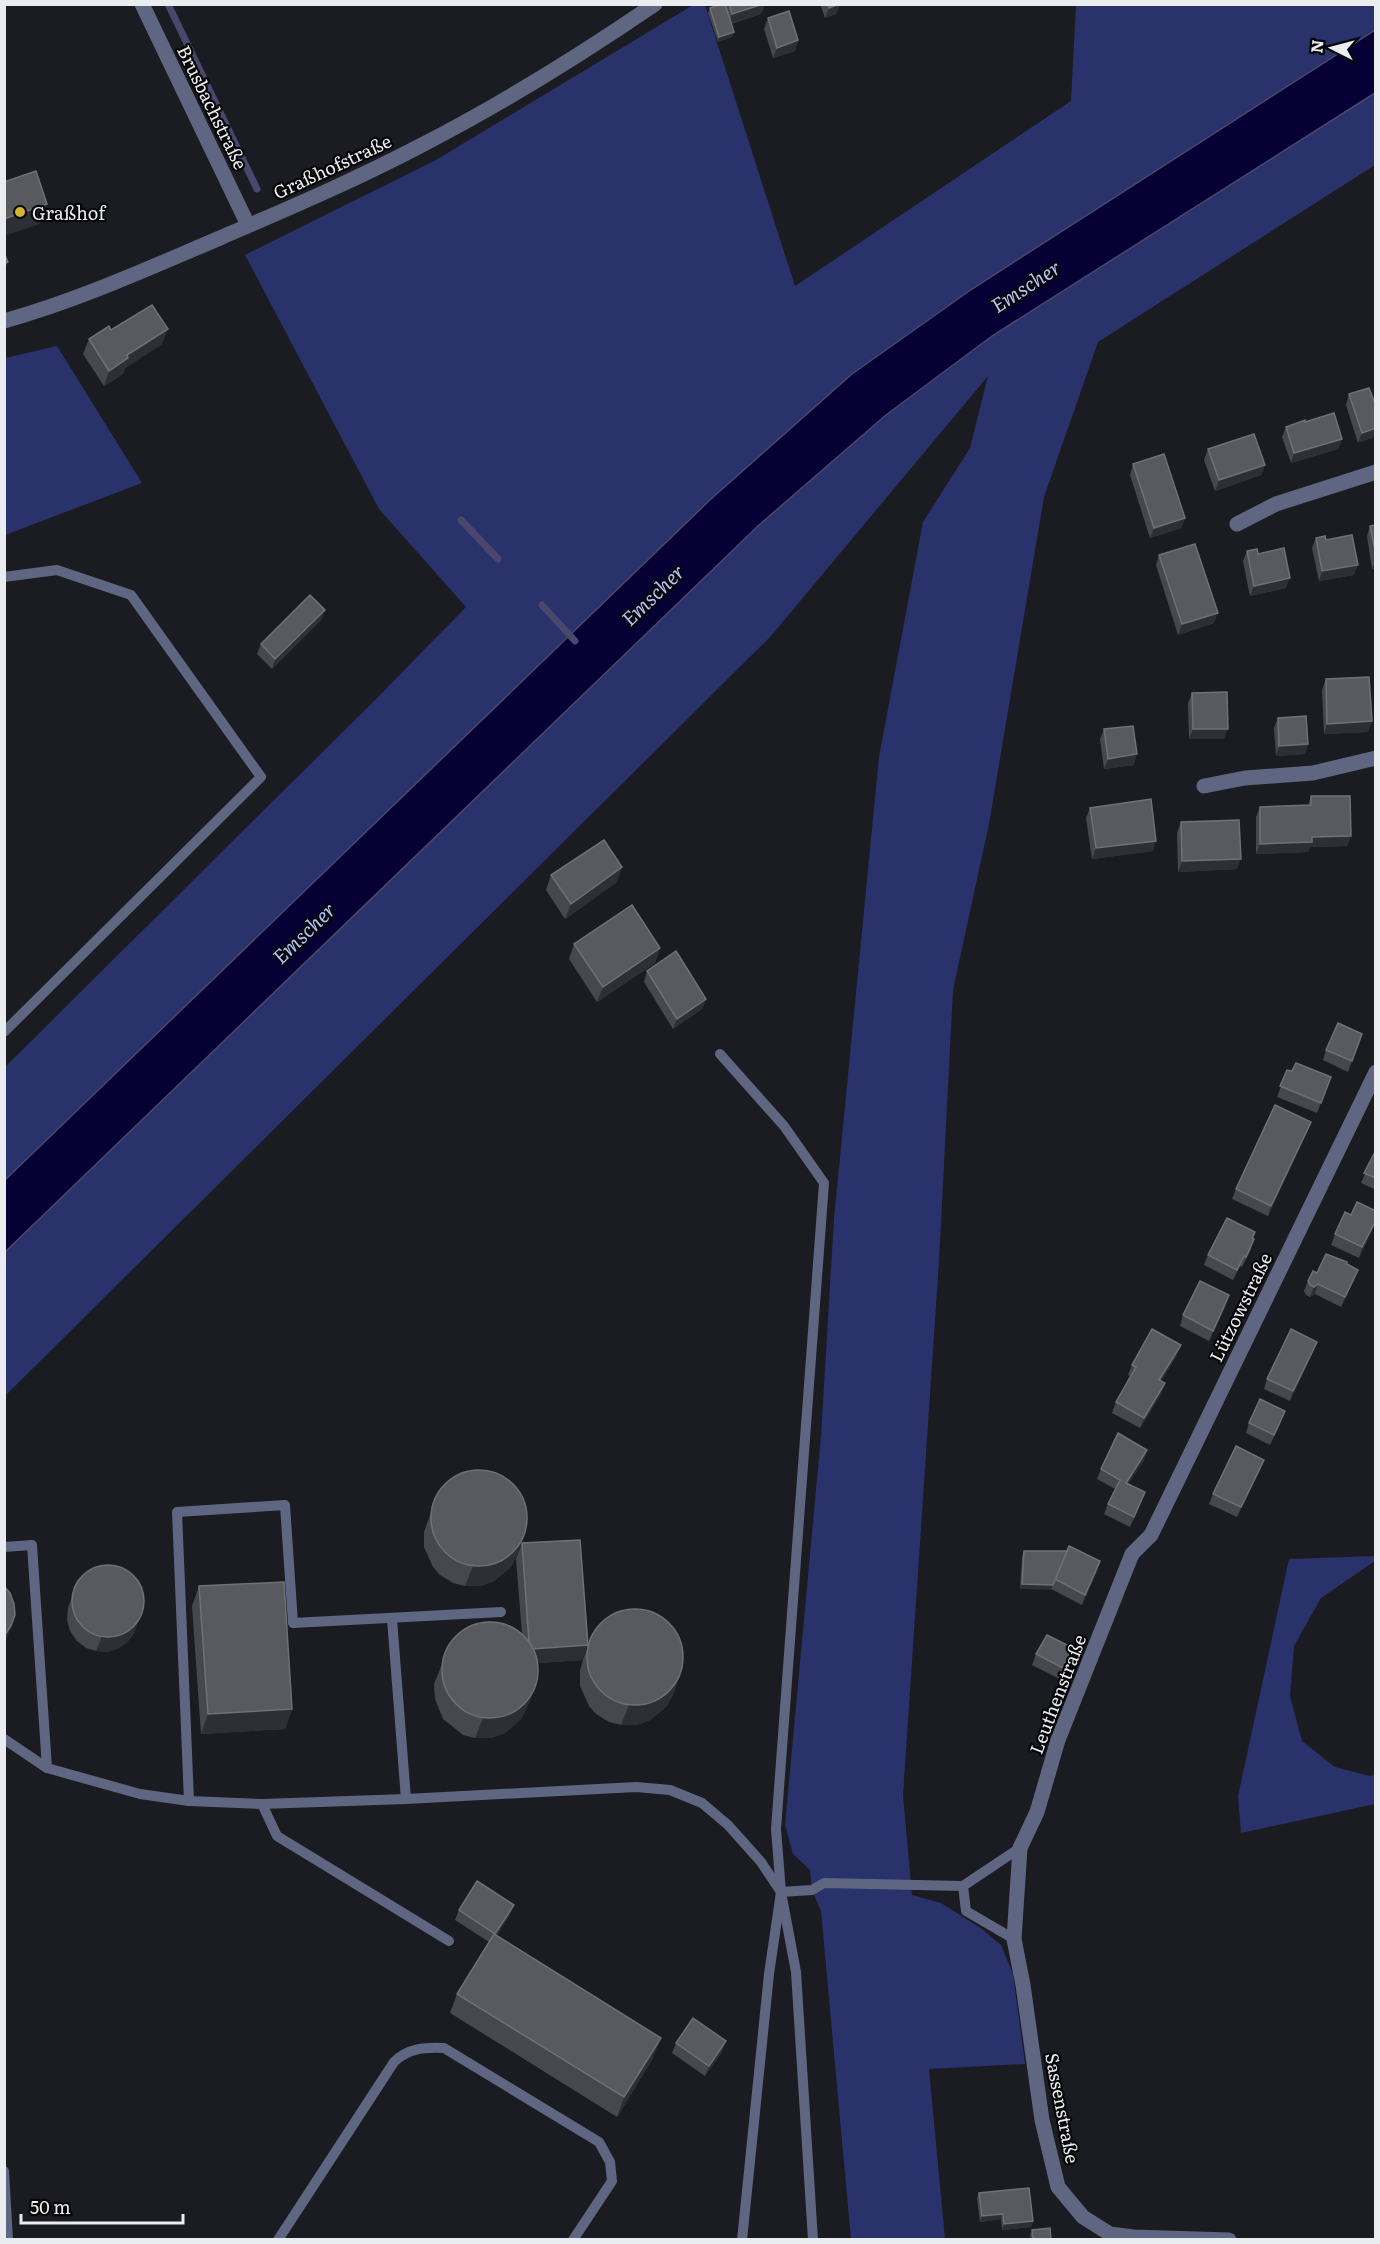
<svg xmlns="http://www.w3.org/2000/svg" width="1380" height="2244" viewBox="0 0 1380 2244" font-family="Literata,serif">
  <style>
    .green { fill: #29326a }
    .water { fill: #060034; stroke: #4b476c; stroke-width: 1.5 }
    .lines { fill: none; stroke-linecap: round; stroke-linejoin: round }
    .stream { stroke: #4b476c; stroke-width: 7 }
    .service { stroke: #5f6681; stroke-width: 10 }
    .minor { stroke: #5f6681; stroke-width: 15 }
    .tertiary { stroke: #5f6681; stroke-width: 15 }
    .wall { fill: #46484e }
    .shaded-wall { fill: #2e2f35 }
    .building { fill: #585a60; stroke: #6f7176; stroke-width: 1.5 }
    .poi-dot { fill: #d6b534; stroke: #070709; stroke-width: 2 }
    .labels { text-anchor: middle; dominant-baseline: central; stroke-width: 4.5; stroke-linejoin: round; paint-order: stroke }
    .street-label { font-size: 18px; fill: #ebecf0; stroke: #070709 }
    .poi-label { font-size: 18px; fill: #ebecf0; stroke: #070709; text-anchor: start }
    .water-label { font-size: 20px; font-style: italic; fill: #b4c2f7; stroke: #070709 }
  </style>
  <rect width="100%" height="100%" fill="#1b1c21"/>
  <!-- green -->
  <g class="green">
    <path d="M693 5H705L795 286 1071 101 1076 5H1375V165L1098 342 1044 497 989 824 953 990 939 1261 903 1795 912 1895 941 1903 982 1929 1001 1945 1013 1974 1025 2064 929 2069 945 2239H851L821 1911 812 1890 810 1870 793 1854 785 1825 821 1436 834 1219 879 757 923 522 970 448 988 376 771 636 5 1396V1067L376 699 466 607 379 509 245 255 436 160Z"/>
    <path d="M57 346 142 483 5 535V358Z"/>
    <path d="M1375 1556V1561L1321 1598 1294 1646 1290 1696 1302 1741 1335 1767 1370 1776 1375 1775V1804L1241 1833 1238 1796 1289 1559Z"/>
  </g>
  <!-- water -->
  <path class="water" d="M1375 30V93L992 336 886 415 759 525 5 1252V1180L712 498 852 374 972 289Z"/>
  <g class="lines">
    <!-- stream -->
    <g class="stream">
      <path d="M168 4 257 189"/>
      <path d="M461 520 498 559"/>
      <path d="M542 605 575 641"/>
    </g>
    <!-- service -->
    <g class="service">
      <path d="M4 577 57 570 131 595 261 777 4 1032"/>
      <path d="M720 1054 784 1126 824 1183 776 1829 781 1892 769 1974 742 2240"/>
      <path d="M4 1547 32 1545 47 1768"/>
      <path d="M392 1619 406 1799"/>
      <path d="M4 1739 47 1768 140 1794 189 1801 262 1804 406 1799 636 1787 670 1790 702 1803 728 1825 761 1862 781 1892 796 1972 813 2240"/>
      <path d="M189 1801 177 1512 285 1505 293 1623 501 1612"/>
      <path d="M262 1804 277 1836 449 1941"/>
      <path d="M781 1892 812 1890 824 1883 963 1886"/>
      <path d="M1014 1939 966 1911 963 1886 1020 1848"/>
      <path d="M4 2171 8 2240"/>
      <path d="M278 2240 394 2062C408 2048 425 2047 444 2048L599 2142 610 2162 612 2181 573 2240"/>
    </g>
    <!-- minor -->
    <g class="minor">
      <path d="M142 4 248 225"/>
      <path d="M1237 524 1276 504 1376 472"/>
      <path d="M1204 786 1245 778 1313 773 1376 758"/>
      <path d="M1229 2240 1133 2237 1110 2234 1083 2217 1058 2187 1042 2120 1023 1985 1014 1939 1020 1848 1037 1812 1058 1740 1132 1554 1151 1535 1376 1072"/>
    </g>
    <!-- tertiary -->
    <path class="tertiary" d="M4 321C79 300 149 268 220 238 287 209 353 181 418 147 500 105 579 56 655 4"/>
  </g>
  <!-- wall -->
  <g class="wall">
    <path d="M721 4H765L761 14 731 24 734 32 732 37 718 42 708 13 710 8Z"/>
    <path d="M820 4H840L836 14 825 18Z"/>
    <path d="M768 18 798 40 795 51 773 58 764 29Z"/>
    <path d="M111 330 162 344 125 368 123 374 104 386 83 354 89 339Z"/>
    <path d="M1349 394 1376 406 1358 443 1346 405Z"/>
    <path d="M1305 422 1342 439 1338 449 1291 463 1282 437 1286 427Z"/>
    <path d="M1208 449 1265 465 1261 475 1215 491 1204 460Z"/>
    <path d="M1133 464 1185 518 1181 528 1150 538 1130 475Z"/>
    <path d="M1376 525V568L1372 569 1367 536 1370 526Z"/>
    <path d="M1316 538 1326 540 1354 575 1319 581 1312 548Z"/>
    <path d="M1247 551 1258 554 1286 588 1250 596 1243 561Z"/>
    <path d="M1159 555 1214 623 1178 635 1156 565Z"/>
    <path d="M325 610 321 620 272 669 257 654 261 644Z"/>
    <path d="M1326 679 1372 721 1368 732 1324 734 1322 690Z"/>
    <path d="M1192 693 1224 739H1189L1188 703Z"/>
    <path d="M1278 718 1305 754 1276 756 1274 728Z"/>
    <path d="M1104 729 1134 765 1104 769 1100 739Z"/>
    <path d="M1311 796 1351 836 1347 846 1310 847 1308 852 1256 854V817L1260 807 1308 805Z"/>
    <path d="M1090 808 1153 851 1092 859 1086 818Z"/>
    <path d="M1181 822 1237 869 1178 872 1177 833Z"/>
    <path d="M551 875 617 882 565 919 546 890Z"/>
    <path d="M574 944 660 948 655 963 597 1002 569 959Z"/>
    <path d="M647 971 706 999 702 1009 673 1029 644 982Z"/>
    <path d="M1362 1034 1348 1072 1323 1060 1326 1050Z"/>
    <path d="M1287 1070 1292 1071 1331 1077 1317 1113 1277 1097Z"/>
    <path d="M1311 1122 1307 1132 1268 1216 1232 1199 1236 1189Z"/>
    <path d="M1376 1150V1190L1361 1183Z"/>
    <path d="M1351 1215 1375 1223 1359 1258 1331 1245 1335 1234Z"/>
    <path d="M1255 1232 1251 1249 1242 1267 1240 1266 1233 1280 1204 1265 1208 1255Z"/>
    <path d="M1347 1264 1354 1280 1341 1307 1315 1294 1310 1297 1306 1295 1304 1291 1308 1281 1317 1273Z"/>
    <path d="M1226 1305 1209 1341 1180 1326 1183 1315Z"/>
    <path d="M1317 1342 1313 1352 1290 1401 1264 1389 1267 1379Z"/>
    <path d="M1177 1355 1161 1381 1165 1383 1161 1394 1140 1428 1112 1413 1116 1402 1130 1376 1128 1375 1132 1365Z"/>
    <path d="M1281 1422 1270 1445 1246 1433 1249 1423Z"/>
    <path d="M1147 1450 1144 1460 1128 1484 1141 1502 1130 1527 1104 1514 1108 1504 1115 1489 1097 1479 1101 1469Z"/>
    <path d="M1260 1470 1237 1517 1209 1504 1213 1494Z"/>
    <path d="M431 1512 519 1551 511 1567 494 1581 481 1586H465L453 1583 440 1575 433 1567 424 1547V1532Z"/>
    <path d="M522 1543 582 1660 538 1663 536 1683 529 1703 521 1719 505 1733 491 1738H475L463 1735 443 1719 435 1699 434 1684 442 1664 522 1634 516 1559Z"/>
    <path d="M1024 1551 1097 1571 1082 1605 1051 1589H1020L1022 1557Z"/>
    <path d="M78 1581 135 1632 128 1641 119 1648 108 1652 96 1651 86 1648 77 1641 70 1631 67 1620 68 1608Z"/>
    <path d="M199 1586 292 1709 285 1729 201 1734 192 1606Z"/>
    <path d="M591 1639 675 1690 667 1706 650 1720 637 1725H621L609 1722 596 1714 589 1706 580 1686V1671L583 1659Z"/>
    <path d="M1073 1648 1069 1659 1060 1679 1032 1665 1036 1654Z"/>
    <path d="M459 1910 510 1915 496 1936 653 2058 617 2117 450 2013 457 1994 489 1942 455 1920Z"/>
    <path d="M676 2043 722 2052 705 2076 672 2053Z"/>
    <path d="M1376 2160V2212H1374V2163Z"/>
    <path d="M979 2193 1033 2221 1031 2227 1002 2230 1001 2219 980 2222 977 2198Z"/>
    <path d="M1032 2230 1051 2240H1031L1030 2235Z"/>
  </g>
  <!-- shaded-wall -->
  <g class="shaded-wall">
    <path d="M763 4H765L761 14 729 24 732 14Z"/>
    <path d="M840 4 836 14 825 18 829 8Z"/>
    <path d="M734 32 732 37 718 42 719 37Z"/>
    <path d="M798 40 795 51 773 58 777 48Z"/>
    <path d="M47 204 40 224 4 236V219Z"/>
    <path d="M8 262 4 272V264Z"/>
    <path d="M168 329 162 344 125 368 123 374 104 386 109 371 127 355Z"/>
    <path d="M1376 428V437L1358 443 1362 433Z"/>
    <path d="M1342 439 1338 449 1291 463 1294 453Z"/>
    <path d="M1265 465 1261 475 1215 491 1219 480Z"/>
    <path d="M1185 518 1181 528 1150 538 1154 528Z"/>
    <path d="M1376 560V568L1372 569Z"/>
    <path d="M1358 565 1354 575 1319 581 1322 571Z"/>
    <path d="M1290 578 1286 588 1250 596 1254 586Z"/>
    <path d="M325 610 321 620 272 669 275 659Z"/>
    <path d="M1218 613 1214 623 1178 635 1182 624Z"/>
    <path d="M1372 721 1368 732 1324 734 1327 724Z"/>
    <path d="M1193 729H1228L1224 739H1189Z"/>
    <path d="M1308 744 1305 754 1276 756 1279 746Z"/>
    <path d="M1137 754 1134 765 1104 769 1108 759Z"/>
    <path d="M1351 836 1347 846 1310 847 1308 852 1256 854 1260 844 1312 837Z"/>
    <path d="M1156 841 1153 851 1092 859 1096 848Z"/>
    <path d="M1241 859 1237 869 1178 872 1182 861Z"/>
    <path d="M622 867 617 882 565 919 571 904Z"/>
    <path d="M660 948 655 963 597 1002 603 987Z"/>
    <path d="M706 999 702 1009 673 1029 677 1019Z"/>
    <path d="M1311 1122 1307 1132 1268 1216 1271 1206Z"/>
    <path d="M1376 1220V1223L1359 1258 1362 1247Z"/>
    <path d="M1358 1270 1354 1280 1341 1307 1345 1297Z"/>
    <path d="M1318 1284 1315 1294 1310 1297 1314 1287Z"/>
    <path d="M1229 1295 1226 1305 1209 1341 1213 1331Z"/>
    <path d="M1317 1342 1313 1352 1290 1401 1293 1391Z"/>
    <path d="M1181 1345 1177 1355 1155 1390 1159 1380Z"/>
    <path d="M1165 1383 1161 1394 1140 1428 1144 1418Z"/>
    <path d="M1147 1450 1144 1460 1123 1493 1126 1483Z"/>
    <path d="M1264 1460 1260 1470 1237 1517 1241 1507Z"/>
    <path d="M526 1531 519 1551 511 1567 494 1581 481 1586H465L473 1566Z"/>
    <path d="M1100 1561 1097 1571 1082 1605 1085 1595Z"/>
    <path d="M1022 1584H1053L1051 1590 1020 1589Z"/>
    <path d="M140 1617 135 1632 128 1641 119 1648 108 1652 96 1651 102 1636Z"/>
    <path d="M11 1626 6 1641 4 1643V1636Z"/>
    <path d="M588 1645 582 1660 524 1664 529 1649Z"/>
    <path d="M1073 1648 1069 1659 1060 1679 1063 1668Z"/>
    <path d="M682 1670 675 1690 667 1706 650 1720 637 1725H621L629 1705Z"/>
    <path d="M536 1683 529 1703 521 1719 505 1733 491 1738H475L483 1718Z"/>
    <path d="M292 1709 285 1729 201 1734 208 1714Z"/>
    <path d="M514 1905 510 1915 491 1944 495 1934Z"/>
    <path d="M661 2038 653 2058 617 2117 624 2097Z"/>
    <path d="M726 2041 722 2052 705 2076 709 2066Z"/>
    <path d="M1003 2214 1001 2219 980 2222 982 2216Z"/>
    <path d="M1033 2221 1031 2227 1002 2230 1004 2224Z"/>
  </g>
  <!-- building -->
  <g class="building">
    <path d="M721 4H725L734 32 719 37 710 8Z"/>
    <path d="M729 4H763L732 14Z"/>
    <path d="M828 4H839L829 8Z"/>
    <path d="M789 11 798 40 777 48 768 18Z"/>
    <path d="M36 171 47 204 4 219V182Z"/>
    <path d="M4 253 8 262 4 264Z"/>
    <path d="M152 305 168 329 127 355 128 358 109 371 89 339 109 326 111 330Z"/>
    <path d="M1369 388 1376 406V428L1362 433 1349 394Z"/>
    <path d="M1334 413 1342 439 1294 453 1286 427 1305 420V422Z"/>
    <path d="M1254 434 1265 465 1219 480 1208 449Z"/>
    <path d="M1164 454 1185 518 1154 528 1133 464Z"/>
    <path d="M1376 525V555L1370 526Z"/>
    <path d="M1352 535 1358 565 1322 571 1316 538 1325 536 1326 540Z"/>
    <path d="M1195 544 1218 613 1182 624 1159 555Z"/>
    <path d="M1284 548 1290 578 1254 586 1247 551 1257 549 1258 554Z"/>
    <path d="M310 595 325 610 275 659 261 644Z"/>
    <path d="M1369 677 1372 721 1327 724 1326 679Z"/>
    <path d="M1227 692 1228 729H1193L1192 693Z"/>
    <path d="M1306 716 1308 744 1279 746 1278 718Z"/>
    <path d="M1133 726 1137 754 1108 759 1104 729Z"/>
    <path d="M1311 796H1350L1351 836 1312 837V842L1260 844V807L1311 805Z"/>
    <path d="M1151 799 1156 841 1096 848 1090 808Z"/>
    <path d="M1239 820 1241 859 1182 861 1181 822Z"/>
    <path d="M604 840 622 867 571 904 551 875Z"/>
    <path d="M632 905 660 948 603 987 574 944Z"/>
    <path d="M676 951 706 999 677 1019 647 971Z"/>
    <path d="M1338 1023 1362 1034 1352 1061 1326 1050Z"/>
    <path d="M1296 1063 1331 1077 1321 1103 1280 1086 1287 1070 1292 1071Z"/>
    <path d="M1275 1105 1311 1122 1271 1206 1236 1189Z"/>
    <path d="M1376 1150V1178L1364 1173Z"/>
    <path d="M1357 1202 1376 1211V1220L1362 1247 1335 1234 1345 1212 1351 1215Z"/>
    <path d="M1227 1218 1255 1232 1252 1238 1254 1239 1246 1257 1244 1256 1237 1270 1208 1255Z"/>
    <path d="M1326 1254 1347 1262V1264L1358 1270 1345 1297 1318 1284 1314 1287 1310 1285 1308 1281 1313 1271 1317 1273Z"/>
    <path d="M1200 1281 1229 1295 1213 1331 1183 1315Z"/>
    <path d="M1152 1329 1181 1345 1159 1380 1165 1383 1144 1418 1116 1402 1136 1367 1132 1365Z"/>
    <path d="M1291 1329 1317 1342 1293 1391 1267 1379Z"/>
    <path d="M1260 1399 1285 1411 1274 1435 1249 1423Z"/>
    <path d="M1118 1433 1147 1450 1126 1483 1145 1492 1134 1517 1108 1504 1120 1480 1101 1469Z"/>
    <path d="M1236 1446 1264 1460 1241 1507 1213 1494Z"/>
    <circle cx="479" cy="1518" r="48"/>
    <path d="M580 1540 588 1645 532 1649 529 1642 522 1543Z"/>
    <path d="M1069 1546 1100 1561 1085 1595 1055 1579Z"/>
    <path d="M1024 1551H1067L1053 1585 1022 1584Z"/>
    <circle cx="108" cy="1601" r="36"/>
    <path d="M284 1582 292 1709 208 1714 199 1586Z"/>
    <path d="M4 1586 10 1593 14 1604 15 1615 11 1626 4 1636Z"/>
    <circle cx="635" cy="1657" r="48"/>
    <circle cx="490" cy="1670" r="48"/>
    <path d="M1047 1635 1073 1648 1063 1668 1036 1654Z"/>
    <path d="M477 1881 514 1905 495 1934 459 1910Z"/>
    <path d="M494 1934 661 2038 624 2097 457 1994Z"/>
    <path d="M693 2018 726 2041 709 2066 676 2043Z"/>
    <path d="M1029 2188 1033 2221 1004 2224 1003 2214 982 2216 979 2193Z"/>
    <path d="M1050 2228 1051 2240H1033L1032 2230Z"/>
  </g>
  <!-- markers -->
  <circle class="poi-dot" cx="20" cy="212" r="6"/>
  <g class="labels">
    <!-- street labels -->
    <g class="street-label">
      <text transform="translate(213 107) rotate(64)">Brusbachstraße</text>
      <text transform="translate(332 166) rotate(-25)">Graßhofstraße</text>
      <text transform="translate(1240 1307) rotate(-64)">Lützowstraße</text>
      <text transform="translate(1057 1694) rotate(-69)">Leuthenstraße</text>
      <text transform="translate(1063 2108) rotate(79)">Sassenstraße</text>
    </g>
    <!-- poi labels -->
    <g class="poi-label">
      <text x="32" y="212">Graßhof</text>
    </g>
    <!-- water labels -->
    <g class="water-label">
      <text transform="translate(1025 285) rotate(-33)">Emscher</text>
      <text transform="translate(652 594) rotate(-44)">Emscher</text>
      <text transform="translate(303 932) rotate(-44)">Emscher</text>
    </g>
  </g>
  <!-- border -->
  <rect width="1380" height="2244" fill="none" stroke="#ebecf0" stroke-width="12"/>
  <!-- north arrow -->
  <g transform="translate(1332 48) rotate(276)" stroke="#070709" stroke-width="4.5" paint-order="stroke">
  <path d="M0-4.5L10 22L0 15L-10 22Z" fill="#ebecf0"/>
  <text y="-9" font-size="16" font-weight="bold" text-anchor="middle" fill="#ebecf0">N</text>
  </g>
  <!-- scale -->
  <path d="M21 2214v9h162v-9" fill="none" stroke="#ebecf0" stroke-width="3"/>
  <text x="30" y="2214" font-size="18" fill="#ebecf0" stroke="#070709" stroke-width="4.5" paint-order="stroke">50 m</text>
</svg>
